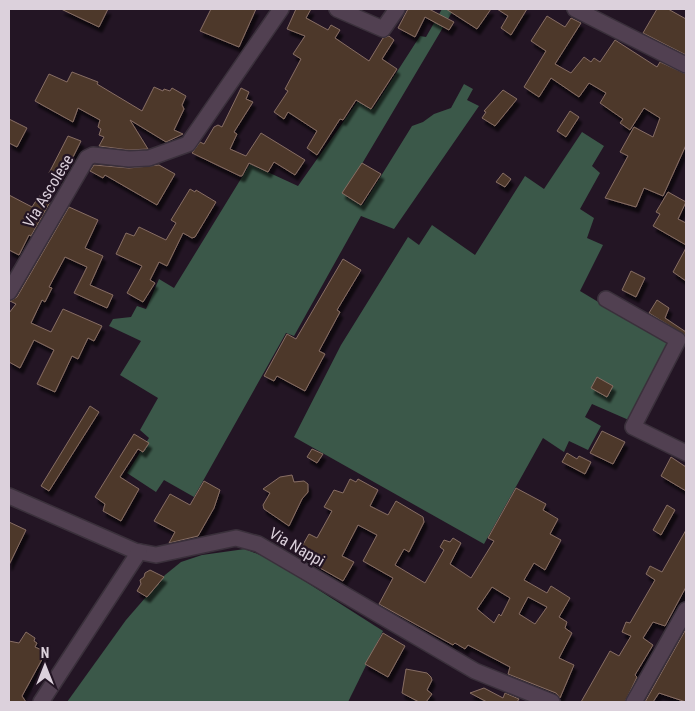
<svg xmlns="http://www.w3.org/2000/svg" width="695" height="711" viewBox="0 0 695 711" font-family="'Roboto Condensed',sans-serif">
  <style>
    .forest { fill: #3b5849 }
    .building { fill: #4d372c; stroke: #876e63; fill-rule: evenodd; filter: url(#shadow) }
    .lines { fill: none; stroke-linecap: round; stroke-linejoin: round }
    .street-casing { stroke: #3a303b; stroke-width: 18 }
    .street { stroke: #514051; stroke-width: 15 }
    .labels { text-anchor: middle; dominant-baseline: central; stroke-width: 4.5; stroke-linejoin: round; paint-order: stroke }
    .street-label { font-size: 16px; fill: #dcd1dc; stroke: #231524 }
  </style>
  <defs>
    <filter id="shadow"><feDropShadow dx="3" dy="5.5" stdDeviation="1" flood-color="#0009"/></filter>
  </defs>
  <rect width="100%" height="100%" fill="#231524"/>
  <!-- forest -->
  <g class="forest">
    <path d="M442 9H454L344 194 363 205 412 126 423 122 434 114 451 108 464 84 473 89 467 100 479 106 394 229 361 216 294 336 286 333 194 497 164 480 156 492 127 473 149 438 140 430 158 398 120 375 141 341 109 326 113 319 131 317 137 306 146 309 159 279 174 288 250 164 298 186 358 101 373 109 420 36 426 37Z"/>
    <path d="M582 132 604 146 592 166 600 173 580 209 594 218 587 238 603 245 580 291 670 345 631 421 592 404 585 417 601 426 588 450 569 441 564 452 543 438 484 544 294 437 341 345 408 237 419 245 432 225 475 255 525 176 544 189Z"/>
    <path d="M245 549 270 559 383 631 348 702H67L126 620 165 575 181 562 202 555Z"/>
  </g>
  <!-- building -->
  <g class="building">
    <path d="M61 9H108L99 27Z"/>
    <path d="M211 9H256L239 47 200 31Z"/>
    <path d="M296 9H311L306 18 328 30 331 25 340 30 335 38 369 61 383 38 389 36 394 40 382 59 397 69 371 109 356 100 343 120 340 119 317 155 307 148 317 131 288 112 284 119 274 112 288 91 285 89 301 59 293 54 305 36 287 29Z"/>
    <path d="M408 9H429L454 22 449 30 425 17 415 37 398 28Z"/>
    <path d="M446 9H491L477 29Z"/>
    <path d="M497 9H527L511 35 501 28 508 16Z"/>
    <path d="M657 9H668L686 19V55L643 33Z"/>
    <path d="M547 16 565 27 571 18 581 23 555 64 571 73 584 57 591 62 594 58 600 62 615 40 657 67 660 62 686 74V145L663 196 644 188 636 207 605 198 628 156 620 152 634 127 653 137 660 118 644 108 630 130 620 123 623 119 600 103 606 93 589 83 579 97 551 78 539 97 524 87 546 51 531 41Z"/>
    <path d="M72 72 98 82 97 84 142 111 154 87 163 91 164 89 170 91 172 88 186 96 182 105 184 109 174 130 183 134 166 142 130 120 148 149 129 150 99 146 104 137 99 135 101 129 98 127 100 120 78 108 73 122 35 101 49 74 67 82Z"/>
    <path d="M241 88 249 92 246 99 253 102 234 132 237 134 230 149 246 156 261 133 305 160 295 175 274 162 268 172 249 163 242 176H240L192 153 200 142 204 144 214 127 218 125 222 127Z"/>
    <path d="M503 90 517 99 495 126 482 118 486 112 484 111Z"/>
    <path d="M570 111 579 117 566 137 557 131Z"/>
    <path d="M9 119 27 128 17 147 9 143Z"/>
    <path d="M68 136 81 141 62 179 49 173Z"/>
    <path d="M362 163 381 174 361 205 342 193Z"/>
    <path d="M94 165 129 168 159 165 175 174 157 205 105 175 103 178 90 171Z"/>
    <path d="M503 173 511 179 505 187 496 182Z"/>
    <path d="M190 189 195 192 196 190 216 202 195 237 192 238 183 233 167 266 159 262 150 280 155 283 143 302 127 293 142 266 116 254 126 233 134 236 139 227 166 240 176 223 171 220Z"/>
    <path d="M668 192 686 202 678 219 686 223V245L653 226 660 214 656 212Z"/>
    <path d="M9 195 32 207 39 196 50 202 31 236 29 235 19 255 9 250Z"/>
    <path d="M69 207 98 220 85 248 103 256 90 285 113 295 107 308 74 293 87 267 65 257 49 287 52 288 45 302 42 300 31 323 51 332 63 309 102 326 94 341 88 338 78 359 72 356 55 392 37 384 54 350 34 340 20 368 9 362V313L16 304 10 301 17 297Z"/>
    <path d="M686 248V281L673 272Z"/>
    <path d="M343 259 361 270 337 310 340 312 319 351 325 354 305 391 277 376 274 381 264 376 287 334 296 339Z"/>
    <path d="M631 271 645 278 636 297 622 290Z"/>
    <path d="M657 300 669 308 665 318 686 332V336L649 313Z"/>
    <path d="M597 377 613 386 607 397 591 388Z"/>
    <path d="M90 406 99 412 49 491 41 486Z"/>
    <path d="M602 431 625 442 613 464 590 453Z"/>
    <path d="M134 434 149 443 143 452 138 449 120 477 139 489 121 521 103 511 105 504 95 497Z"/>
    <path d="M312 449 323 454 317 463 307 457Z"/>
    <path d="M567 453 577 459 579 456 591 462 585 474 562 462Z"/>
    <path d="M671 457 686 467V491L661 476Z"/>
    <path d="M292 475 294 482 304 481 308 484V492L302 499 289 526 264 509 263 505 270 493 263 489 280 477Z"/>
    <path d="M350 479 356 482 358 479 378 490 370 506 388 515 396 501 423 517 424 522 409 552 404 549 395 565 425 583 444 550 440 547 444 540 450 542 453 538 461 543 450 564 471 578 494 541 488 538 516 488 546 504 543 510 558 519 550 534 561 540 545 570 534 563 524 580 547 593 551 586 570 598 559 617 567 622 565 628 572 633 559 658 574 665 560 698 556 693 508 674 510 667 468 645 465 649 455 643 453 645 379 604 393 578 363 561 377 535 358 525 342 556 354 562 343 581 297 555 309 534 317 538 332 511 324 507 334 490 343 493ZM492 587 510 598 501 616 499 614 494 623 477 609ZM528 597 547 607 535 624 519 614Z"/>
    <path d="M204 481 220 490 214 508 198 536 169 543 175 532 154 521 170 494 190 505Z"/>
    <path d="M667 505 675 510 661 535 653 530Z"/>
    <path d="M9 522 26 530 9 565Z"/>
    <path d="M686 530V587L665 626 653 622 643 638 653 645 635 675 637 677 625 702H581L610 651 619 656 631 636 622 632 626 622 630 623 655 580 646 574 650 566 662 572Z"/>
    <path d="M150 570 164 577 147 597 137 591 141 584 140 580 144 577 145 573Z"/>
    <path d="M686 629V702L659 693 653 702H645Z"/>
    <path d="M26 632 35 638 34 641 37 643 35 647 46 652 22 696 26 702H9V641L19 643Z"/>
    <path d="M383 633 405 646 388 677 365 664Z"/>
    <path d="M406 669 427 673 431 677 432 680 427 690 432 694 426 702H419L402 693Z"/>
    <path d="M484 688 503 698 505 693 519 699 517 702H487L470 693Z"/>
  </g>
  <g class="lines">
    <!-- street casing -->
    <g class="street-casing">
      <g id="street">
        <path d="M337 9 383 29 397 9"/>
        <path d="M575 9 686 65"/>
        <path d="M9 292 87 158 93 155 129 159 149 158 188 144 281 9"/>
        <path d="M606 299 678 340 633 427 686 453"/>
        <path d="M9 496 135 551 156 555 236 538 258 544 475 671 552 702"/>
        <path d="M41 702 139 552"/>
        <path d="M634 702 686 610"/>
      </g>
    </g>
    <!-- street -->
    <use href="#street" class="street"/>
  </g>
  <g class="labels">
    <!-- street labels -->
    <g class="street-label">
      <text transform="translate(48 191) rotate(-59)">Via Ascolese</text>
      <text transform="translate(297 547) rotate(30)">Via Nappi</text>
    </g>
  </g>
  <!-- border -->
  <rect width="695" height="711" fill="none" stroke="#dcd1dc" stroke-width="20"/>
  <!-- north arrow -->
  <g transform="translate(45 666)" stroke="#231524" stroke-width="4" paint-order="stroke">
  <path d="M0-4L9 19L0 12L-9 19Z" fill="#dcd1dc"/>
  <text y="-8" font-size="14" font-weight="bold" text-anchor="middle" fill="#dcd1dc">N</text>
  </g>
</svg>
